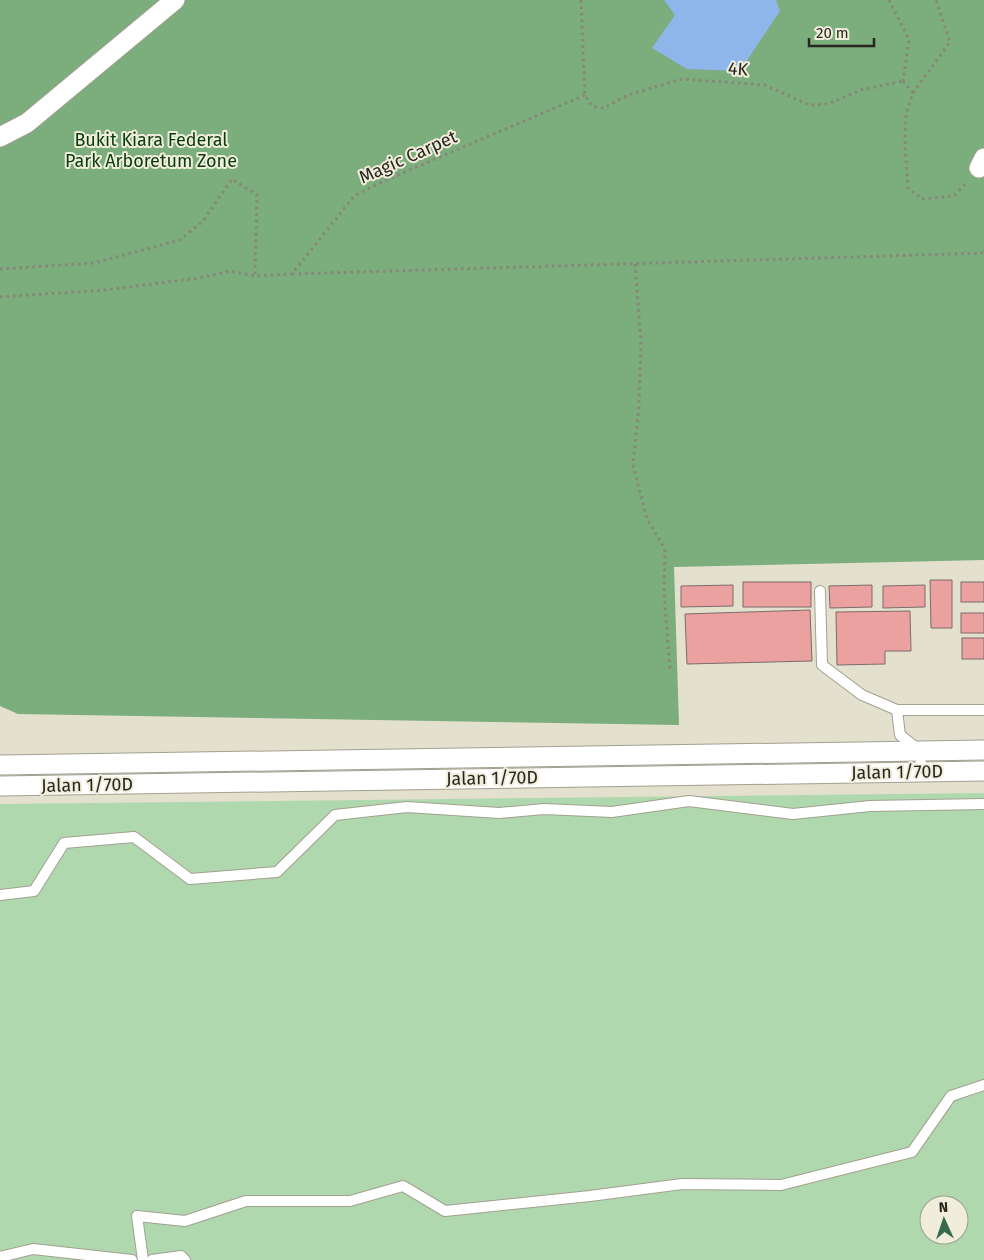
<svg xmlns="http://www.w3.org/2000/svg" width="984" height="1260" viewBox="0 0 984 1260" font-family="'Fira Sans',sans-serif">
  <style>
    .green { fill: #b0d8af; fill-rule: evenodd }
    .forest { fill: #7cad7c }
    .water { fill: #8eb6eb }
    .building { fill: #eba1a0; stroke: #7e6b6b }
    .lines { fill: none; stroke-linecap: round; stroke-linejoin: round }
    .lane-casing { stroke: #a2a08f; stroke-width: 12 }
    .street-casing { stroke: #a2a08f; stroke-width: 21 }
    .path { stroke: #888579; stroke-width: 3; stroke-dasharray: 2.5 4; stroke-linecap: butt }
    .lane { stroke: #fff; stroke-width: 10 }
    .street { stroke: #fff; stroke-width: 19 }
    .labels { text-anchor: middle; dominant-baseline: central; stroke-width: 4; stroke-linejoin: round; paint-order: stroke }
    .street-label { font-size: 18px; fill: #282620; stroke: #f0eddb }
    .park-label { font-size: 18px; fill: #053d0d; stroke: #f0eddb }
  </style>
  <rect width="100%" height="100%" fill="#e3e0ce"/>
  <!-- green -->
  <path class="green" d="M984 793V1260H0V804ZM929 1205H959V1235H929Z"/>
  <!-- forest -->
  <path class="forest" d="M0 0H984V560L674 567 679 725 18 714 0 706Z"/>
  <!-- water -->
  <path class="water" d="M664 0H776L780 11 740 71 687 69 652 48 675 15Z"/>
  <!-- building -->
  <g class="building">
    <path d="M930 580H952V628H931Z"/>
    <rect x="743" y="582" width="68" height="25"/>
    <rect x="961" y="582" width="23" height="20"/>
    <path d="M733 585V606L681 607V586Z"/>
    <path d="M872 585V607L830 608 829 586Z"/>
    <path d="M925 585V607L883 608V586Z"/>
    <path d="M810 610 812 661 687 664 685 614Z"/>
    <path d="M910 611 911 651H885V664L837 665 836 612Z"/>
    <rect x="961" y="613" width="23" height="20"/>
    <rect x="962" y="638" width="22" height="21"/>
  </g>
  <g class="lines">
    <!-- lane casing -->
    <g class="lane-casing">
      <g id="lane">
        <path d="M820 591 822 665 862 695 897 710H984"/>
        <path d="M897 710 900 735 919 750 922 771"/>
        <path d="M0 895 34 891 64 843 134 837 190 879 277 872 335 815 407 807 499 813 544 809 612 812 689 801 793 814 870 806 984 804"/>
        <path d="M0 1257 33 1249 132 1260"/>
        <path d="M143 1260 137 1216 185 1221 246 1201H350L403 1186 445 1211 590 1196 682 1184 781 1185 912 1152 951 1096 984 1085"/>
        <path d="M152 1260 181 1256 185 1260"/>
      </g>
    </g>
    <!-- street casing -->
    <g class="street-casing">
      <g id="street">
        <path d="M0 137 27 123 175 0"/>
        <path d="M979 168 984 158"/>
        <path d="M0 765 984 750"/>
        <path d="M0 786 984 771"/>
      </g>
    </g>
    <!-- path -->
    <g class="path">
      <path d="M581 0 585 95 592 106 603 108 628 95 682 79 765 85 809 105 828 104 861 90 903 81"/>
      <path d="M889 0 909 39 903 81"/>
      <path d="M903 81 913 93 906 113 905 146 908 188 922 199 954 196 967 182"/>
      <path d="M913 93 950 42 936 0"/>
      <path d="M635 264 641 341 639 406 633 465 647 519 665 549 664 593 670 669"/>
      <path d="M0 269 94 263 180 240 203 221 232 179 257 195 255 276"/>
      <path d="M292 274 984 253"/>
      <path d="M0 297 105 290 199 278 230 271 255 276 292 274 354 196 377 184 585 95"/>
    </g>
    <!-- lane -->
    <use href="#lane" class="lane"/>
    <!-- street -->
    <use href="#street" class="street"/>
  </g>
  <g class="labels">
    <!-- street labels -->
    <g class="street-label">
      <text transform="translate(738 69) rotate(4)">4K</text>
      <text transform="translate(408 157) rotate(-24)">Magic Carpet</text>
      <text transform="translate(897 772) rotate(-1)">Jalan 1/70D</text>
      <text transform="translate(492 778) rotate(-1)">Jalan 1/70D</text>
      <text transform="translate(87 785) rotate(-1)">Jalan 1/70D</text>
    </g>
    <!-- park labels -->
    <g class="park-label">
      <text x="151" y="140">Bukit Kiara Federal<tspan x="151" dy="21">Park Arboretum Zone</tspan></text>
    </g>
  </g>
  <!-- north arrow -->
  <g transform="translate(944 1220) rotate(357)"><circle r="24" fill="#f0eddb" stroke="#a09d90"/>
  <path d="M0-4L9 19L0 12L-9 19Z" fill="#356a51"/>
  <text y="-8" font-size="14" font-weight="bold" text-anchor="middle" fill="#282620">N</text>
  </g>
  <!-- scale -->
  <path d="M809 38v8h65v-8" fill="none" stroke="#282620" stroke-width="2.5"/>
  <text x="816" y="38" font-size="15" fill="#282620" stroke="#f0eddb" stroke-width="4" paint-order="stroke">20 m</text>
</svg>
